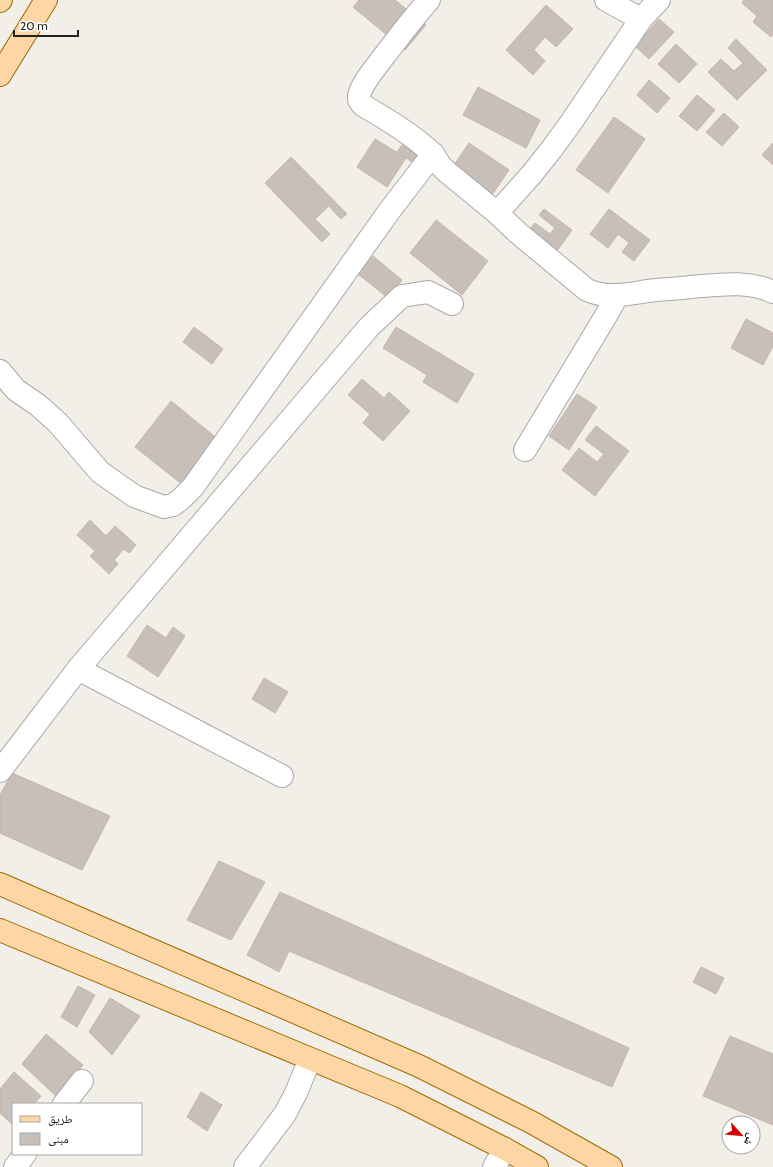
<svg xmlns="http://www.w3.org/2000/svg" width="773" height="1167" viewBox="0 0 773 1167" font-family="Cabin,'Noto Naskh Arabic',sans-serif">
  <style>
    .building { fill: #c7bfb8; stroke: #c4b6ab }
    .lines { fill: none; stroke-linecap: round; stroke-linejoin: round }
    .minor-casing { stroke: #a9a9a9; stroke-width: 24 }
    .major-casing { stroke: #a06b00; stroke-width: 24 }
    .minor { stroke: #fff; stroke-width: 22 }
    .major { stroke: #fcd6a4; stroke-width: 22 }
  </style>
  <rect width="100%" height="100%" fill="#f2efe9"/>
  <!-- building -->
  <g class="building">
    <path d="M359 0H395L426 25 405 50 353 7Z"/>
    <path d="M744 0H773V34L771 37 753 22 757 16 742 3Z"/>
    <path d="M546 5 573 29 556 47 545 37 534 50 545 61 533 75 506 50Z"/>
    <path d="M659 19 674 32 649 59 635 46Z"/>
    <path d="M736 39 767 70 737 100 708 72 721 59 734 71 743 63 728 48Z"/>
    <path d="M676 44 697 64 679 83 658 64Z"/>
    <path d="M649 80 670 98 657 113 637 95Z"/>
    <path d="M478 87 540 120 526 148 463 115Z"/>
    <path d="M697 95 715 110 697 131 679 116Z"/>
    <path d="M724 113 739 127 722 146 706 132Z"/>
    <path d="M614 117 645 139 608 193 576 170Z"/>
    <path d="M375 139 406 158 387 187 357 167Z"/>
    <path d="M469 143 509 170 492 195 452 168Z"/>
    <path d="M773 143V165L762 155Z"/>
    <path d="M402 145 420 157 415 164 397 152Z"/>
    <path d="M291 157 347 214 341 219 329 206 315 219 330 234 322 242 265 183Z"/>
    <path d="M544 209 572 230 557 251 529 230 535 223 550 234 555 228 539 215Z"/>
    <path d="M609 209 650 240 634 261 622 252 629 243 618 234 608 248 590 234Z"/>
    <path d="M436 220 488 261 462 295 410 253Z"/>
    <path d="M373 256 402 280 388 298 358 274Z"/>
    <path d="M746 319 773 333V346L763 365 731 348Z"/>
    <path d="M194 327 223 349 212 364 183 342Z"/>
    <path d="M396 327 474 374 457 403 423 382 427 375 383 348Z"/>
    <path d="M362 379 384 398 389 392 410 411 383 441 363 423 370 414 348 395Z"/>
    <path d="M577 394 597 407 569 450 549 436Z"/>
    <path d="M171 401 219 440 183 485 135 447Z"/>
    <path d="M596 426 629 451 595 496 562 470 579 448 597 462 604 454 585 440Z"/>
    <path d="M90 520 106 536 115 526 136 545 129 553 124 549 114 560 118 564 109 574 90 556 95 551 77 535Z"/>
    <path d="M147 625 166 638 173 627 185 636 158 677 127 656Z"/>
    <path d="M264 678 288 692 275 713 252 699Z"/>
    <path d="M12 773 110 816 82 870 0 833V795Z"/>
    <path d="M219 861 265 882 231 940 187 920Z"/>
    <path d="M280 892 629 1048 612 1087 289 951 279 972 247 955Z"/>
    <path d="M701 967 724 978 716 994 693 982Z"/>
    <path d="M78 986 95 995 77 1027 61 1017Z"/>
    <path d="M110 998 140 1016 112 1055 89 1032Z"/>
    <path d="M46 1034 83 1065 57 1097 22 1064Z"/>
    <path d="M730 1036 773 1054V1125L703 1096Z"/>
    <path d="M14 1072 41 1096 34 1104H13V1125L0 1113V1089Z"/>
    <path d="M201 1092 222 1105 207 1131 187 1117Z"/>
  </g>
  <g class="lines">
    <!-- minor casing -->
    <g class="minor-casing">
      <g id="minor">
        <path d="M429 0C413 18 399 37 384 56 377 66 361 84 359 96 358 100 361 103 364 106 388 120 413 135 433 154"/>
        <path d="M606 0 641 19"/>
        <path d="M497 213 518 233 587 290C607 299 627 294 648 291 662 289 676 289 691 287 718 285 748 280 773 292"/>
        <path d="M0 371 16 390 38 405 58 423 100 472 134 496 164 507 173 505 181 499 193 487 390 210 433 154 440 165 447 172 497 213 531 175 551 150 570 124 641 19 659 0"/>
        <path d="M525 450 604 319 617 296"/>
        <path d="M78 669 282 776"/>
        <path d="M0 771 78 669 369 327 402 296 428 292 452 304"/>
        <path d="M64 1104 82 1081"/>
        <path d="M15 1167 25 1154"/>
        <path d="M245 1167 285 1114 296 1093 310 1059"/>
        <path d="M494 1167 505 1149"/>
      </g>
    </g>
    <!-- major casing -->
    <g class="major-casing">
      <g id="major">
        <path d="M0 1 1 0"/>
        <path d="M0 75 46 0"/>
        <path d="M0 884 419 1066 531 1122 611 1167"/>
        <path d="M0 930 400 1096 505 1149 537 1167"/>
      </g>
    </g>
    <!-- minor -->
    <use href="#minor" class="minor"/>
    <!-- major -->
    <use href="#major" class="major"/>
  </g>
  <!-- legend -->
  <rect x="12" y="1103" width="130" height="52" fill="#ffffff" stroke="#a7a7a7"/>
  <rect x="20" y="1116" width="20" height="6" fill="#fcd6a4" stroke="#a7a7a7"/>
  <text x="48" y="1123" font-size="12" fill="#222222">طريق</text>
  <rect x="20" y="1133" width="20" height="12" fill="#c7bfb8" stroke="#a7a7a7"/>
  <text x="48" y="1143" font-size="12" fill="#222222">مبنى</text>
  <!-- north arrow -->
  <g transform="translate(741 1135) rotate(117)"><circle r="19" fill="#ffffff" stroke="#a7a7a7"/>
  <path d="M0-3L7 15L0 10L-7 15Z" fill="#d40000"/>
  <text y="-6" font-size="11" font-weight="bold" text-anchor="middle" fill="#222222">ش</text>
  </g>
  <!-- scale -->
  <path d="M14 30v6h64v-6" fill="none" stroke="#222222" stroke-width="2"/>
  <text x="20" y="30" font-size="12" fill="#222222" stroke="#ffffff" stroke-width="3" paint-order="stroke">20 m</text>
</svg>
